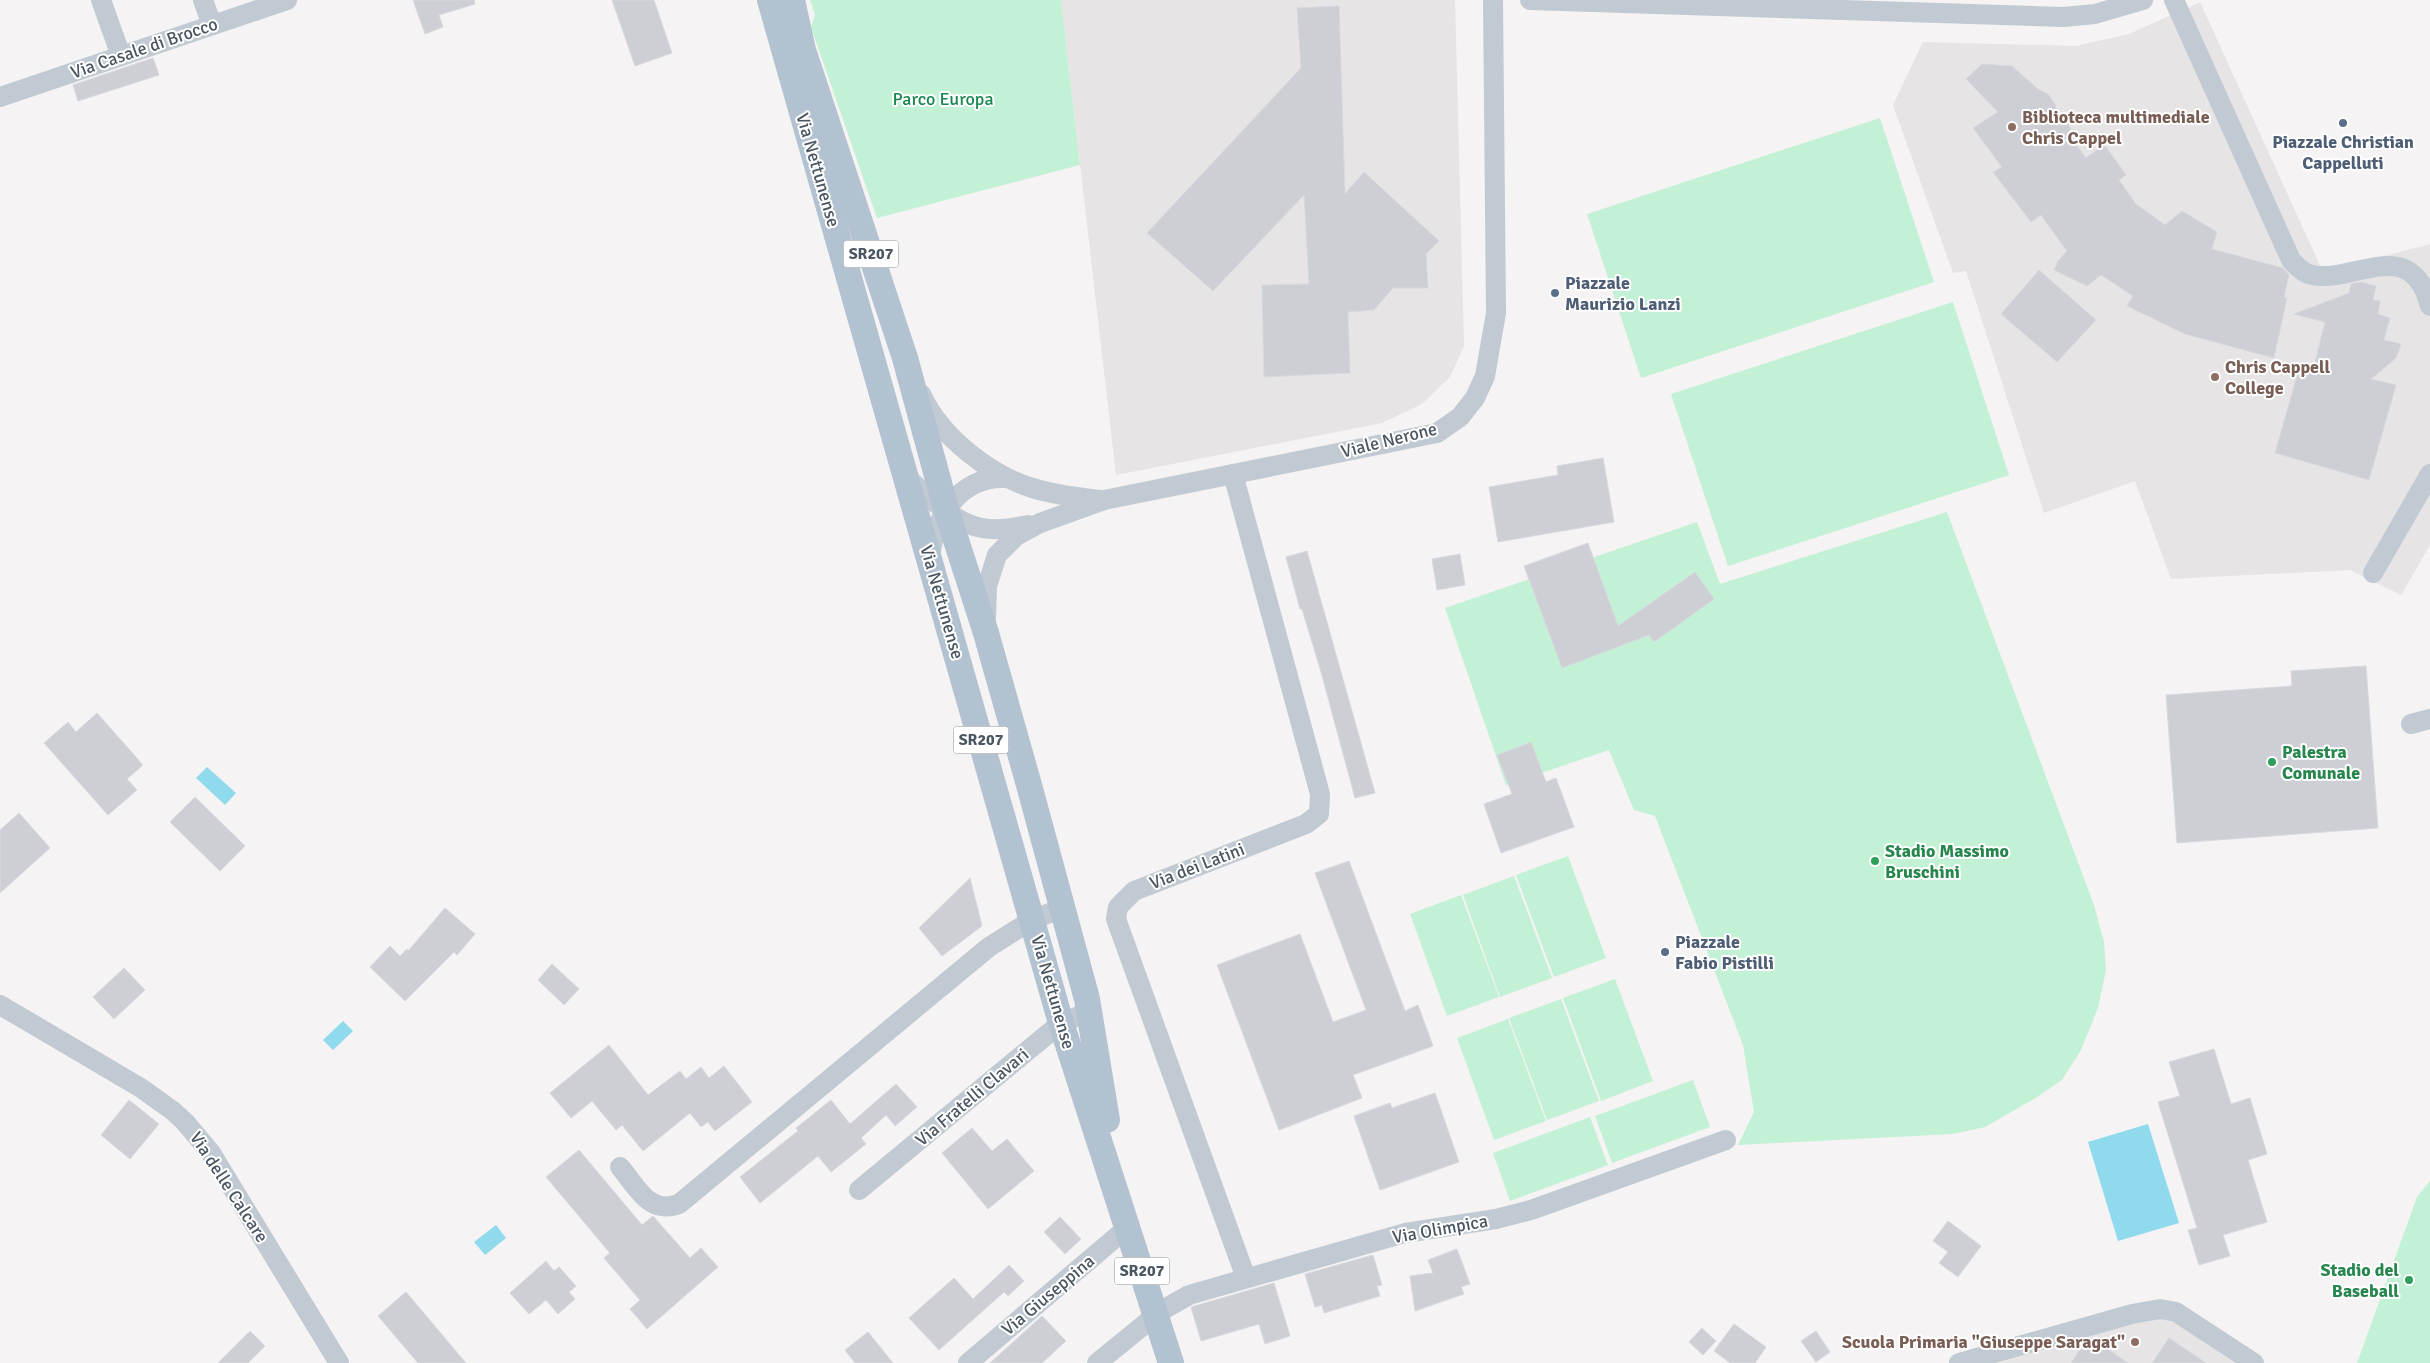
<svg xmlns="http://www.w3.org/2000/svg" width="2430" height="1363" viewBox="0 0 2430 1363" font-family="Signika,sans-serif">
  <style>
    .education { fill: #e6e4e5 }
    .green { fill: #c3f1d5 }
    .water { fill: #90daee }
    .building { fill: #cdcfd5; stroke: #d7d9de }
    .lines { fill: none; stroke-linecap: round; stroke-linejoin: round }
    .minor { stroke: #c1cad2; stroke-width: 20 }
    .major { stroke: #b3c2d1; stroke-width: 26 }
    .service-dot { fill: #5c6f8a; stroke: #fff; stroke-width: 2 }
    .education-dot { fill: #8d6e63; stroke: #fff; stroke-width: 2 }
    .leisure-dot { fill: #2e9e5b; stroke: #fff; stroke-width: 2 }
    .labels { text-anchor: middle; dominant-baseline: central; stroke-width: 4; stroke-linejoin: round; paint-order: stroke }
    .shield { fill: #fff; stroke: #808990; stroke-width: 1 }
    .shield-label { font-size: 16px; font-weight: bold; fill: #4a5661 }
    .street-label { font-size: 18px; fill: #4a5661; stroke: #fff }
    .park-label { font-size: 18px; fill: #17864f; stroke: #fff }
    .education-label { font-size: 18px; font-weight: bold; fill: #785e54; stroke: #fff; text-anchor: start }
    .service-label { font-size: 18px; font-weight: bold; fill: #4e5e75; stroke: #fff; text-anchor: start }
    .leisure-label { font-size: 18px; font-weight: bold; fill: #27864d; stroke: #fff; text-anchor: start }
  </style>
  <rect width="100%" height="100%" fill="#f5f3f3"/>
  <!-- education -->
  <g class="education">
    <path d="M1061 0H1455L1464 346 1450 377 1422 404 1382 423 1116 475Z"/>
    <path d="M2200 2 2323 272 2430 244V545L2401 595 2350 570 2171 579 2135 481 2044 513 1966 271 1953 273 1893 105 1923 42 2076 46 2129 34Z"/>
    <path d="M2156 1318 2174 1322 2235 1363H1998L2134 1322Z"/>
  </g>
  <!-- green -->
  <g class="green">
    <path d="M810 0H1061L1080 165 877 218 811 27 815 15Z"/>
    <path d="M1880 118 1934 282 1641 378 1587 214Z"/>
    <path d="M1953 302 2009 475 1728 566 1671 394Z"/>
    <path d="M1947 512 2094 905 2104 942 2106 970 2098 1008 2081 1050 2062 1080 2034 1099 1985 1127 1953 1134 1738 1145 1754 1112 1743 1045 1655 816 1634 810 1609 750 1506 785 1445 608 1697 522 1720 584Z"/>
    <path d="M1568 856 1606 958 1554 977 1516 875Z"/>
    <path d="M1514 876 1552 978 1500 997 1463 895Z"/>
    <path d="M1461 895 1499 997 1447 1016 1410 914Z"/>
    <path d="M1615 979 1653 1081 1601 1101 1563 998Z"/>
    <path d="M1561 999 1599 1101 1547 1120 1509 1018Z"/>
    <path d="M1508 1019 1546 1121 1494 1140 1457 1038Z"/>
    <path d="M1693 1080 1710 1127 1612 1163 1595 1116Z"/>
    <path d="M1590 1117 1608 1165 1510 1201 1493 1153Z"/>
    <path d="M2430 1181V1363H2357L2417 1197Z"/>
  </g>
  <!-- water -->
  <g class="water">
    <path d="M207 767 236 793 225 805 196 778Z"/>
    <path d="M343 1021 353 1031 333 1050 323 1040Z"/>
    <path d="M2148 1124 2179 1223 2118 1241 2088 1142Z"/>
    <path d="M496 1225 506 1238 485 1255 474 1242Z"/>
  </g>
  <!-- building -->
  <g class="building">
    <path d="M413 0H474L475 4 439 15 443 27 425 34Z"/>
    <path d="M612 0H654L672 53 635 66Z"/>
    <path d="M1339 6 1345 194 1364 172 1439 241 1426 254 1428 288H1393L1374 310 1348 312 1350 373 1264 377 1262 285 1309 284 1304 195 1213 291 1147 233 1301 68 1297 8Z"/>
    <path d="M153 58 159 75 78 101 73 85Z"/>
    <path d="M1982 64 2012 66 2038 89 2048 94 2055 104 2057 116 2065 120 2071 129 2065 141 2077 146 2086 158 2104 144 2126 175 2119 180 2136 204 2165 225 2182 211 2217 232 2212 249 2283 268 2289 275 2284 297 2287 298 2274 358 2185 334 2127 306 2133 296 2101 275 2087 286 2054 270 2058 261 2067 251 2041 215 2031 222 1993 172 2002 167 1973 128 1998 112 1966 79Z"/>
    <path d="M2039 270 2096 320 2057 362 2001 314Z"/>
    <path d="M2361 282 2376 286 2373 300 2380 301 2378 314 2390 318 2384 340 2401 344 2396 358 2371 379 2396 385 2369 480 2275 453 2301 362 2314 366 2325 322 2294 314 2349 293 2351 284Z"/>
    <path d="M1603 458 1614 522 1498 542 1489 487 1558 475 1557 466Z"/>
    <path d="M1588 543 1618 626 1695 572 1714 599 1654 642 1649 635 1562 668 1524 566Z"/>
    <path d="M1307 551 1375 793 1355 798 1321 672 1302 609H1300L1286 557Z"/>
    <path d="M1460 554 1465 585 1437 590 1432 559Z"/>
    <path d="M2366 666 2378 828 2177 843 2166 695 2292 686 2291 671Z"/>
    <path d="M97 713 143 765 127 779 137 790 108 815 44 743 68 722 76 732Z"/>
    <path d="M1531 742 1546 782 1556 778 1574 827 1501 853 1484 804 1512 794 1497 755Z"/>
    <path d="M195 797 245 846 220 871 170 822Z"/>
    <path d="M19 813 50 848 0 893V830Z"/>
    <path d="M1349 861 1405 1011 1418 1005 1433 1046 1353 1075 1362 1098 1279 1130 1217 965 1300 934 1333 1022 1366 1010 1315 873Z"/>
    <path d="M970 878 982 926 942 956 919 928Z"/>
    <path d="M445 908 475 934 457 955 454 952 405 1001 370 967 390 946 400 956 407 949 408 951Z"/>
    <path d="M552 964 579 989 564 1005 538 980Z"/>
    <path d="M124 968 145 990 114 1019 93 997Z"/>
    <path d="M609 1045 648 1095 680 1071 686 1079 701 1067 709 1078 724 1066 752 1102 715 1131 708 1122 701 1127 690 1113 643 1151 622 1125 616 1130 592 1101 571 1118 550 1093Z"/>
    <path d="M2214 1049 2231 1104 2250 1098 2267 1154 2248 1160 2267 1222 2223 1235 2230 1256 2199 1265 2188 1230 2197 1228 2158 1102 2180 1096 2169 1062Z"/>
    <path d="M896 1084 917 1107 895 1126 886 1115 861 1138 866 1144 831 1172 818 1156 760 1203 740 1177 798 1131 796 1128 831 1100 850 1124Z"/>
    <path d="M1435 1093 1459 1162 1380 1190 1354 1116 1390 1103 1392 1108Z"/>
    <path d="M129 1100 159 1124 130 1159 101 1135Z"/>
    <path d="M972 1128 992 1151 1007 1139 1034 1171 988 1209 942 1153Z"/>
    <path d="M579 1150 642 1225 653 1216 690 1258 701 1248 718 1267 647 1329 630 1309 640 1300 604 1258 610 1253 546 1177Z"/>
    <path d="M1060 1217 1081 1239 1065 1254 1044 1232Z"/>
    <path d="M1948 1221 1981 1246 1958 1277 1939 1263 1948 1252 1933 1241Z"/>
    <path d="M1457 1249 1470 1284 1461 1287 1464 1294 1415 1311 1410 1276 1433 1273 1428 1260Z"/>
    <path d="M1373 1255 1382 1285 1377 1286 1380 1296 1324 1313 1322 1305 1315 1307 1305 1274Z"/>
    <path d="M546 1261 554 1271 559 1267 576 1286 569 1292 575 1299 558 1314 546 1300 529 1314 510 1293Z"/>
    <path d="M1009 1265 1024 1281 1008 1296 1004 1292 939 1350 909 1318 954 1278 973 1299Z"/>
    <path d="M1274 1283 1290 1336 1265 1344 1259 1324 1201 1341 1191 1307Z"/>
    <path d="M406 1292 466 1363H418L378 1316Z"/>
    <path d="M1042 1316 1066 1341 1042 1363H990Z"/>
    <path d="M1734 1324 1766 1347 1755 1363H1730L1714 1351Z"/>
    <path d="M1702 1328 1716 1341 1703 1355 1689 1342Z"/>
    <path d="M250 1331 265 1346 248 1363H218Z"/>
    <path d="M1816 1331 1830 1352 1816 1362 1801 1341Z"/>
    <path d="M868 1332 893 1363H855L845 1350Z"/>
    <path d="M2092 1338 2128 1363H2071L2087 1339Z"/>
    <path d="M2169 1338 2206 1363H2152Z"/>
  </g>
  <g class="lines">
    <!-- minor -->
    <g class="minor">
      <path d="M101 0 121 56"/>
      <path d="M203 0 212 25"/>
      <path d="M1530 0 2063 17 2095 14 2143 0"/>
      <path d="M2174 0 2291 260C2297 267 2303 273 2312 275 2353 284 2411 233 2430 306"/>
      <path d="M0 97 287 0"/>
      <path d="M921 394C932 418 949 437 969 453 1012 488 1046 494 1100 500"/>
      <path d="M1233 474 1320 794 1319 814 1306 824 1134 891 1118 907 1116 919 1246 1278"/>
      <path d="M905 476C927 495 953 523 982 528 998 531 1013 528 1028 525"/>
      <path d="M930 557C935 517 959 477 1004 478"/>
      <path d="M2373 573 2430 474"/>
      <path d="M986 619 987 586 997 555 1016 536 1040 523 1104 500 1437 433 1460 417 1475 398 1485 376 1496 313 1493 0"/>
      <path d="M2411 724 2430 719"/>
      <path d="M0 1005 141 1088 173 1111 185 1122 211 1153 339 1363"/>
      <path d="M620 1167C638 1188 649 1215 679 1204L989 947 1032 920 1062 908"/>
      <path d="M859 1190 1061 1023 1089 1012"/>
      <path d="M968 1363 1128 1227"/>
      <path d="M1097 1363 1161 1311 1189 1295 1405 1233 1496 1219 1531 1210 1726 1140"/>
      <path d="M1959 1363 2132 1314 2160 1309 2176 1312 2254 1363"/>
    </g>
    <!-- major -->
    <g class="major">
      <path d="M770 0 1061 1023 1171 1363"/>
      <path d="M792 0 803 50 905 358 946 509 986 633 1029 785 1087 999 1107 1120"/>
    </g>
  </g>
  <!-- markers -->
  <g class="service-dot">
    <circle cx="2343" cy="123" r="5"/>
    <circle cx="1555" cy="293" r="5"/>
    <circle cx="1665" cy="952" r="5"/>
  </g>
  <g class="education-dot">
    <circle cx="2012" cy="127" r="5"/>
    <circle cx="2215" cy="377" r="5"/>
    <circle cx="2135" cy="1342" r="5"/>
  </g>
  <g class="leisure-dot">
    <circle cx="2272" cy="762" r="5"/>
    <circle cx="1875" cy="861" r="5"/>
    <circle cx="2409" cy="1280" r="5"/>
  </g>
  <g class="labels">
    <!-- shield labels -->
    <g class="shield">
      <rect x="843.5" y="240.5" width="55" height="27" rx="4"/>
      <rect x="953.5" y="726.5" width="55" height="27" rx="4"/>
      <rect x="1114.5" y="1257.5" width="55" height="27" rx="4"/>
    </g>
    <g class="shield-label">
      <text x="871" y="254">SR207</text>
      <text x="981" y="740">SR207</text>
      <text x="1142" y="1271">SR207</text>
    </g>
    <!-- street labels -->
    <g class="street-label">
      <text transform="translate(144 48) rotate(-19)">Via Casale di Brocco</text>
      <text transform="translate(818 170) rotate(74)">Via Nettunense</text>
      <text transform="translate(1389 440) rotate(-14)">Viale Nerone</text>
      <text transform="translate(942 602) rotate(74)">Via Nettunense</text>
      <text transform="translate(1197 866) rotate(-21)">Via dei Latini</text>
      <text transform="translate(1053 992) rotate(74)">Via Nettunense</text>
      <text transform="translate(972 1097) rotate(-40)">Via Fratelli Clavari</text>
      <text transform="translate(229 1187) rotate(57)">Via delle Calcare</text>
      <text transform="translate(1440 1229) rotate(-10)">Via Olimpica</text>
      <text transform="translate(1048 1295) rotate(-40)">Via Giuseppina</text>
    </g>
    <!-- park labels -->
    <g class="park-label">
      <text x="943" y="99">Parco Europa</text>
    </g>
    <!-- education labels -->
    <g class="education-label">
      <text x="2022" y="117">Biblioteca multimediale<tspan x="2022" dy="21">Chris Cappel</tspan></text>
      <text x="2225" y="367">Chris Cappell<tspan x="2225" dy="21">College</tspan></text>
      <text x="2125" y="1342" text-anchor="end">Scuola Primaria "Giuseppe Saragat"</text>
    </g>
    <!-- service labels -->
    <g class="service-label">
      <text x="2343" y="142" text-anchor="middle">Piazzale Christian<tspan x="2343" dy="21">Cappelluti</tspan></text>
      <text x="1565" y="283">Piazzale<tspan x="1565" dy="21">Maurizio Lanzi</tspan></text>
      <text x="1675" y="942">Piazzale<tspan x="1675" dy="21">Fabio Pistilli</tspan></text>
    </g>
    <!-- leisure labels -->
    <g class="leisure-label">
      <text x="2282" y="752">Palestra<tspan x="2282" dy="21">Comunale</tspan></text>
      <text x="1885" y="851">Stadio Massimo<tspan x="1885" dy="21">Bruschini</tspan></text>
      <text x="2399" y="1270" text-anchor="end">Stadio del<tspan x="2399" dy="21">Baseball</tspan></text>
    </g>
  </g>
</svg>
